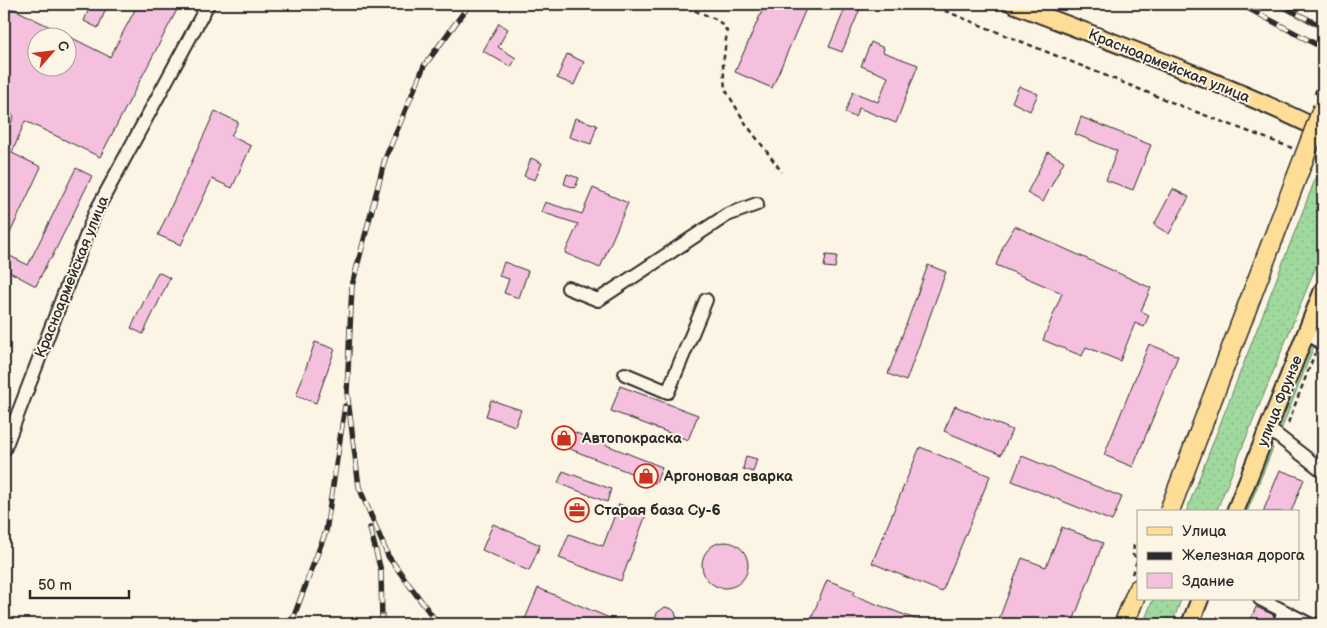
<svg xmlns="http://www.w3.org/2000/svg" width="1327" height="628" viewBox="0 0 1327 628" font-family="'Balsamiq Sans',sans-serif">
  <style>
    .grass { fill: url(#grass-dots); stroke: #668264 }
    .building { fill: #f4c0dd; stroke: #2b2b2b; fill-rule: evenodd }
    .lines { fill: none; stroke-linecap: round; stroke-linejoin: round }
    .minor-casing { stroke: #2b2b2b; stroke-width: 16 }
    .major-casing { stroke: #2b2b2b; stroke-width: 20 }
    .highway-casing { stroke: #2b2b2b; stroke-width: 22 }
    .path { stroke: #2b2b2b; stroke-width: 2.5; stroke-dasharray: 5 4; stroke-linecap: butt }
    .minor { stroke: #fcf5e5; stroke-width: 12 }
    .major { stroke: #fedd96; stroke-width: 16 }
    .highway { stroke: #fedd96; stroke-width: 19 }
    .rail-casing { stroke: #2b2b2b; stroke-width: 5.5 }
    .rail { stroke: #fcf5e5; stroke-width: 4; stroke-dasharray: 11; stroke-linecap: butt }
    .highway-bridge-casing { stroke: #2b2b2b; stroke-width: 22; stroke-linecap: butt }
    .path-bridge { stroke: #2b2b2b; stroke-width: 2.5; stroke-dasharray: 5 4; stroke-linecap: butt }
    .highway-bridge { stroke: #fedd96; stroke-width: 19 }
    .labels { text-anchor: middle; dominant-baseline: central; stroke-width: 4; stroke-linejoin: round; paint-order: stroke }
    .street-label { font-size: 15px; fill: #2b2b2b; stroke: #fcf5e5 }
    .poi-label { font-size: 15px; font-weight: bold; fill: #2b2b2b; stroke: #fcf5e5; text-anchor: start }
  </style>
  <defs>
    <pattern id="grass-dots" width="8" height="8" patternUnits="userSpaceOnUse" patternTransform="scale(1.25)"><rect width="8" height="8" fill="#a0d99e"/><path d="M2 2h.1M6 6h.1" fill="none" stroke="#8aba88" stroke-width="1.8" stroke-linecap="round"/></pattern>
  </defs>
  <rect width="100%" height="100%" fill="#fcf5e5"/>
  <filter id="ink" filterUnits="userSpaceOnUse"><feTurbulence type="fractalNoise" baseFrequency=".02" numOctaves="2"/><feDisplacementMap in="SourceGraphic" scale="10" xChannelSelector="R" yChannelSelector="G"/><feConvolveMatrix kernelMatrix="1 2 1 2 8 2 1 2 1" color-interpolation-filters="sRGB"/></filter>
  <g filter="url(#ink)">
    <!-- grass -->
    <g class="grass">
      <path d="M1323 159V249L1216 512H1186Z"/>
      <path d="M1309 343 1314 346 1281 430 1276 426Z"/>
      <path d="M1266 444 1273 448 1247 512H1241Z"/>
      <path d="M1153 599 1181 600 1172 624H1143Z"/>
    </g>
    <!-- building -->
    <g class="building">
      <path d="M4 4 110 57 138 4H180L100 157 25 121 12 153 41 167 4 246V140L14 116 4 111V98L10 87 4 84ZM38 38H68V68H38Z"/>
      <path d="M91 4H108L98 28 84 21Z"/>
      <path d="M765 4H808L772 88 735 72Z"/>
      <path d="M847 4H862L842 52 829 47Z"/>
      <path d="M499 23 508 29 498 47 516 58 511 67 483 51Z"/>
      <path d="M871 42 884 48 883 52 918 65 896 123 859 108 855 117 845 113 853 92 878 102 888 77 861 66Z"/>
      <path d="M567 54 584 62 574 85 557 78Z"/>
      <path d="M1019 86 1038 94 1030 111 1012 102Z"/>
      <path d="M215 111 238 122 231 136 251 146 232 188 212 179 181 245 158 235Z"/>
      <path d="M1081 117 1151 145 1133 190 1106 180 1117 151 1075 134Z"/>
      <path d="M575 118 597 125 591 144 569 137Z"/>
      <path d="M1048 152 1064 161 1043 202 1027 193Z"/>
      <path d="M531 158 542 163 535 180 524 176Z"/>
      <path d="M76 168 92 176 51 259H49L36 286 4 269V253L28 265Z"/>
      <path d="M567 174 579 178 575 188 564 184Z"/>
      <path d="M593 188 628 203 600 268 565 253 578 224 541 212 545 202 582 214Z"/>
      <path d="M1173 189 1189 197 1169 234 1154 225Z"/>
      <path d="M1015 226 1151 288 1141 311 1149 315 1144 327 1135 323 1120 361 1086 347 1082 356 1043 340 1062 293 996 265 1004 244Z"/>
      <path d="M826 255 837 256 835 268 824 267Z"/>
      <path d="M504 262 528 271 519 298 504 293 509 279 499 276Z"/>
      <path d="M928 265 946 272 906 381 888 374Z"/>
      <path d="M158 272 170 278 143 334 131 328Z"/>
      <path d="M315 342 335 349 316 403 296 396Z"/>
      <path d="M1149 344 1178 356 1133 467 1104 455Z"/>
      <path d="M620 386 698 415 688 440 611 411Z"/>
      <path d="M491 400 521 410 515 426 486 416Z"/>
      <path d="M955 406 1012 430 1001 455 944 431Z"/>
      <path d="M566 429 662 467 656 483 560 445Z"/>
      <path d="M920 447 990 476 942 592 872 563Z"/>
      <path d="M746 456 757 459 753 472 743 469Z"/>
      <path d="M1022 456 1122 497 1112 521 1012 481Z"/>
      <path d="M1280 470 1304 479 1291 512H1263Z"/>
      <path d="M563 471 611 489 607 502 558 483Z"/>
      <path d="M619 504 646 515 621 581 559 558 569 534 603 546Z"/>
      <path d="M493 524 540 545 529 571 482 550Z"/>
      <path d="M1062 527 1103 543 1072 624H1012L999 619 1022 558 1046 567Z"/>
      <circle cx="725" cy="565" r="23"/>
      <path d="M827 580 855 591 853 595 928 624H809Z"/>
      <path d="M538 588 624 624H523Z"/>
      <path d="M665 607 672 609 675 612 677 619 676 624H657L655 620 657 613Z"/>
      <path d="M1256 607 1274 615 1271 624H1249Z"/>
    </g>
    <g class="lines">
      <!-- minor casing -->
      <g class="minor-casing">
        <g id="minor">
          <path d="M568 288 598 300 727 215 757 204"/>
          <path d="M1307 332 1323 344"/>
          <path d="M625 374 668 392 706 300"/>
          <path d="M1269 429 1323 471"/>
          <path d="M4 450 95 213 208 4"/>
          <path d="M1260 599 1309 624"/>
          <path d="M1279 624 1284 612"/>
          <path d="M1320 624 1323 622"/>
        </g>
      </g>
      <!-- major casing -->
      <g class="major-casing">
        <g id="major">
          <path d="M1013 4C1117 44 1223 82 1323 131"/>
          <path d="M1235 512 1323 290"/>
          <path d="M1190 624 1200 599"/>
        </g>
      </g>
      <!-- highway casing -->
      <g class="highway-casing">
        <path id="highway" d="M1124 624 1138 589"/>
      </g>
      <!-- path -->
      <g class="path">
        <path d="M678 4 718 20 727 31 723 65 725 89 746 124 782 172"/>
        <path d="M928 4 1186 108 1292 148"/>
        <path d="M1288 423 1315 353"/>
        <path d="M1134 545 1133 555 1138 558"/>
        <path d="M1132 574 1138 558"/>
      </g>
      <!-- minor -->
      <use href="#minor" class="minor"/>
      <!-- major -->
      <use href="#major" class="major"/>
      <!-- highway -->
      <use href="#highway" class="highway"/>
      <!-- rail casing -->
      <g class="rail-casing">
        <g id="rail">
          <path d="M1240 4 1323 48"/>
          <path d="M1278 4 1323 27"/>
          <path d="M370 528 381 571 382 624"/>
          <path d="M291 624 326 531 345 406"/>
          <path d="M438 624 388 556 359 487 347 392 352 286 385 159 424 66 470 4"/>
        </g>
      </g>
      <!-- rail -->
      <use href="#rail" class="rail"/>
      <!-- highway-bridge casing -->
      <g class="highway-bridge-casing">
        <path id="highway-bridge" d="M1169 512 1323 108"/>
      </g>
      <!-- path-bridge -->
      <path class="path-bridge" d="M1315 94 1323 71"/>
      <!-- highway-bridge -->
      <use href="#highway-bridge" class="highway-bridge"/>
    </g>
  </g>
  <!-- icons -->
  <defs>
    <g id="shop-ring" transform="scale(1.25)"><circle r="9.5" fill="#fcf5e5" stroke="#c8321e" stroke-width="1.5"/><path d="M-5-2.5h2.3a2.7 3.5 0 0 1 5.4 0H5L5.5 6h-11ZM-1.5-2.5h3a1.5 2.3 0 0 0-3 0Z" fill="#c8321e"/></g>
    <g id="office-ring" transform="scale(1.25)"><circle r="9.5" fill="#fcf5e5" stroke="#c8321e" stroke-width="1.5"/><path d="M-6-3h4V-5.5h4V-3h4V5H-6ZM-1-4.5V-3h2v-1.5ZM-6 0V1H6V0Z" fill="#c8321e"/></g>
  </defs>
  <g fill-rule="evenodd">
    <use href="#shop-ring" x="564" y="438"/>
    <use href="#shop-ring" x="646" y="476"/>
    <use href="#office-ring" x="577" y="510"/>
  </g>
  <g class="labels">
    <!-- street labels -->
    <g class="street-label">
      <text transform="translate(1169 66) rotate(22)">Красноармейская улица</text>
      <text transform="translate(72 277) rotate(-68)">Красноармейская улица</text>
      <text transform="translate(1280 401) rotate(-68)">улица Фрунзе</text>
    </g>
    <!-- poi labels -->
    <g class="poi-label">
      <text x="582" y="438">Автопокраска</text>
      <text x="664" y="476">Аргоновая сварка</text>
      <text x="594" y="510">Старая база Су-6</text>
    </g>
  </g>
  <!-- margin -->
  <rect width="1327" height="628" fill="none" stroke="#fcf5e5" stroke-width="20"/>
  <rect x="10" y="10" width="1307" height="608" fill="none" stroke="#2b2b2b" stroke-width="2" filter="url(#ink)"/>
  <!-- legend -->
  <rect x="1137" y="510" width="162" height="90" fill="#fcf5e5" stroke="#a8a49b"/>
  <rect x="1147" y="527" width="25" height="8" fill="#fedd96" stroke="#a8a49b"/>
  <text x="1182" y="536" font-size="15" fill="#2b2b2b">Улица</text>
  <rect x="1147" y="552" width="25" height="8" fill="#2b2b2b" stroke="#a8a49b"/>
  <text x="1182" y="560" font-size="15" fill="#2b2b2b">Железная дорога</text>
  <rect x="1147" y="573" width="25" height="15" fill="#f4c0dd" stroke="#a8a49b"/>
  <text x="1182" y="586" font-size="15" fill="#2b2b2b">Здание</text>
  <!-- north arrow -->
  <g transform="translate(52 52) rotate(62)"><circle r="24" fill="#fcf5e5" stroke="#a8a49b"/>
  <path d="M0-4L9 19L0 12L-9 19Z" fill="#c8321e"/>
  <text y="-8" font-size="14" font-weight="bold" text-anchor="middle" fill="#2b2b2b">С</text>
  </g>
  <!-- scale -->
  <path d="M30 590v8h99v-8" fill="none" stroke="#2b2b2b" stroke-width="2.5"/>
  <text x="38" y="590" font-size="15" fill="#2b2b2b" stroke="#fcf5e5" stroke-width="4" paint-order="stroke">50 m</text>
</svg>
